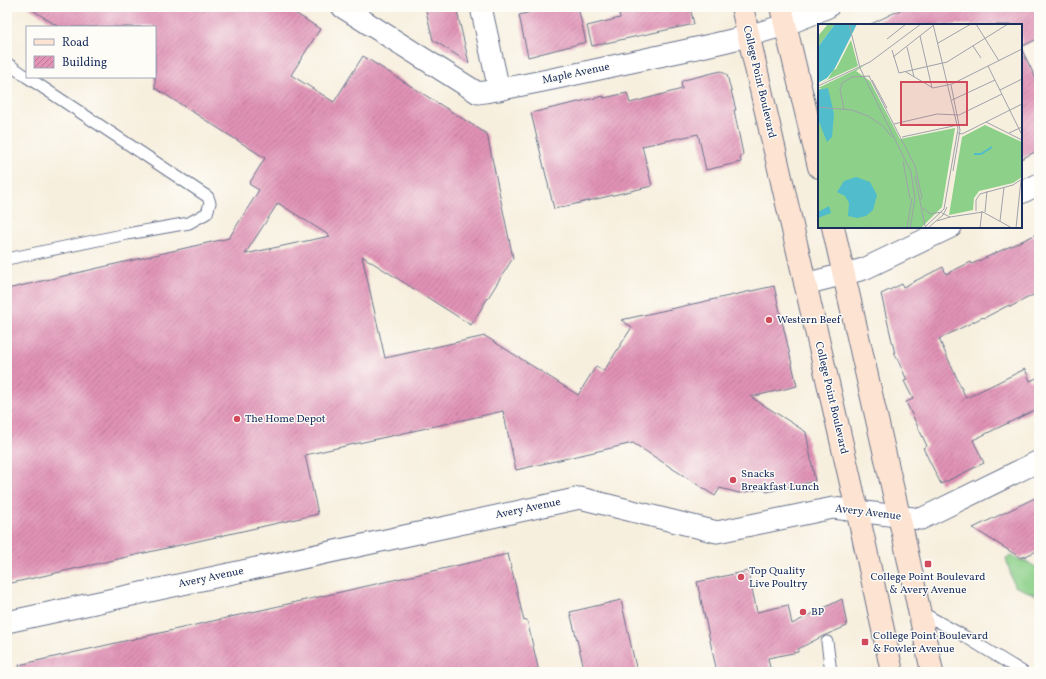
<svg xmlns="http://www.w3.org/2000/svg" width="1046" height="679" viewBox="0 0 1046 679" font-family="Vollkorn,serif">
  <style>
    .green { fill: #8cd089; stroke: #548074 }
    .building { fill: url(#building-hatch); fill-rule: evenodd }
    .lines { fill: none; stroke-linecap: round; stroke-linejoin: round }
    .lane-casing { stroke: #68728b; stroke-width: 13 }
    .street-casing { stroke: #68728b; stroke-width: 23 }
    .secondary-casing { stroke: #68728b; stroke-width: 24 }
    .lane { stroke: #fff; stroke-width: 11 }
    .street { stroke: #fff; stroke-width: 21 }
    .secondary { stroke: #fde3d1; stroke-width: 22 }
    .poi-dot { fill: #d1495b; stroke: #fdfcf7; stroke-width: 1.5 }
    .labels { text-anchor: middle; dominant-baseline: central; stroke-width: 3; stroke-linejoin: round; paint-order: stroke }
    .street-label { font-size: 11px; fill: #1b2f5e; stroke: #fdfcf7 }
    .poi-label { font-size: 11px; fill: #1b2f5e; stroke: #fdfcf7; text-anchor: start }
    .inset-river { fill: none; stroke: #51bdcc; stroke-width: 2 }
    .inset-road { fill: none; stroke: #9fa2ab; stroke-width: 1 }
    .view { fill: #d1495b; fill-opacity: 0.15; stroke: #d1495b; stroke-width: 2 }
    .inset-edge { fill: none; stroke: #1b2f5e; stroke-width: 2 }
  </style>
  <defs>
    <pattern id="building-hatch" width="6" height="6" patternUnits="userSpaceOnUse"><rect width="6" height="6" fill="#e192b5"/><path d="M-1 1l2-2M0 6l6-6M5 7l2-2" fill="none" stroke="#b67896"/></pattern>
  </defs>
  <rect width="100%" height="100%" fill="#fdfcf7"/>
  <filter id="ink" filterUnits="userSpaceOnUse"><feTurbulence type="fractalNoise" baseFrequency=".025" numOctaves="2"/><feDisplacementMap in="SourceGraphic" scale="8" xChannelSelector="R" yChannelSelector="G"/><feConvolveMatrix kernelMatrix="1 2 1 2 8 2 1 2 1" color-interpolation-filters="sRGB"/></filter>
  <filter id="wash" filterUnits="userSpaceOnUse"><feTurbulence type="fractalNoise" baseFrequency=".012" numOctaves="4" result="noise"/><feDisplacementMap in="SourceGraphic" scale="16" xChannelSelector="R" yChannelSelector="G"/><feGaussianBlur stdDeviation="0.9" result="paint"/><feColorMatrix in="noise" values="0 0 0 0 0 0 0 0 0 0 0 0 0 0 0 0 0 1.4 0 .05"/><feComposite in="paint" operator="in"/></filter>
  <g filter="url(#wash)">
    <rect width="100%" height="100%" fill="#f7efde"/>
    <!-- green -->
    <path class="green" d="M1010 556 1029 563 1039 569V596L1014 586 1006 558Z"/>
    <g id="blocks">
      <!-- building -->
      <g class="building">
        <path d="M28 7H286L320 29 291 75 334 102 363 56 487 134 513 258 471 325 362 256 385 358 485 336 578 395 596 366 604 371 632 327 621 320 774 286 797 386 751 397 806 432 815 481 767 492 762 489 739 493 720 488 715 496 633 443 516 470 503 411 305 455 318 514 7 584V289L229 238 259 190 249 184 265 158 155 88V27H59ZM278 203 330 236 245 254Z"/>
        <path d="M425 7H456L469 63 433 40Z"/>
        <path d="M551 7H578L586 42 528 57 519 15Z"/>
        <path d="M618 7H690L694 24 592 46 587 26 620 18Z"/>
        <path d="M906 7H1039V38L1021 47V25H869Z"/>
        <path d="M1021 48 1039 85V150L1021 159Z"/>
        <path d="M721 71 727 75 736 110H734L743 154 740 157 741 162 706 170 698 134 642 146 652 186 554 209 531 113 604 96V98L627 93 630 103 682 89 681 82 684 80Z"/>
        <path d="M1039 233V292L1010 307 1009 305 984 318 983 317 939 339 966 398 1025 369 1030 381 1039 377V408L973 440 984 463 941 484 923 448 927 446 906 402 913 399 904 381 907 380 895 354 881 294 902 284 903 287 943 267 946 274 971 262 972 264Z"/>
        <path d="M1039 496V550L1021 558 973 528Z"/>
        <path d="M508 554 524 621 527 620 539 672H20L19 665Z"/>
        <path d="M748 571 757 612 788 605 792 624 842 599 847 626 823 636 798 649V652L768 658 771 672H717L697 582Z"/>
        <path d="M621 600 637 672H585L570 612Z"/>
      </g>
    </g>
  </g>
  <g filter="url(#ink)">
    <use href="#blocks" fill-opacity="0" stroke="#68728b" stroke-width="1"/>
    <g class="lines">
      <!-- lane casing -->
      <g class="lane-casing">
        <g id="lane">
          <path d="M7 63 27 77"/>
          <path d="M7 259 127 234 189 223 207 213 210 203 208 197 27 77"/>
          <path d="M919 611 964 636 1023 672"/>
          <path d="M827 642 831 672"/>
        </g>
      </g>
      <!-- street casing -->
      <g class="street-casing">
        <g id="street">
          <path d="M342 7 478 93C536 84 593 70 650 58 710 45 773 34 828 7"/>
          <path d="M481 7 499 90"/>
          <path d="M1021 193 1039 184"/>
          <path d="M805 284 864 269 951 227"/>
          <path d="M7 622 580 498 717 532 833 508 921 519 1039 461"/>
        </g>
      </g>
      <!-- secondary casing -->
      <g class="secondary-casing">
        <g id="secondary">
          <path d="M742 7 863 536 892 672"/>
          <path d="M781 7 819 167"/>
          <path d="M833 227 904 538 932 672"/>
        </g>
      </g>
      <!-- lane -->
      <use href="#lane" class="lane"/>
      <!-- street -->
      <use href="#street" class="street"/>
      <!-- secondary -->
      <use href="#secondary" class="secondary"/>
    </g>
  </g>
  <!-- markers -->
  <g class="poi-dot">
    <circle cx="769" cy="320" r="4"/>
    <circle cx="237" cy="419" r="4"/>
    <circle cx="733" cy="480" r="4"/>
    <rect x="924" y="560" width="8" height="8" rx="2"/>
    <circle cx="741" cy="577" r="4"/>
    <circle cx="803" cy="612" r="4"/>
    <rect x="861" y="638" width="8" height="8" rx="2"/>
  </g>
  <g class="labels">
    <!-- street labels -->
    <g class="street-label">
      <text transform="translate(576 74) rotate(-12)">Maple Avenue</text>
      <text transform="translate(759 82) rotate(77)">College Point Boulevard</text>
      <text transform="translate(831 398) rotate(77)">College Point Boulevard</text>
      <text transform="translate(528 509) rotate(-12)">Avery Avenue</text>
      <text transform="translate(868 513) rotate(7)">Avery Avenue</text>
      <text transform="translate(211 578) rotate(-12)">Avery Avenue</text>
    </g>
    <!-- poi labels -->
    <g class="poi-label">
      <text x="777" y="320">Western Beef</text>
      <text x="245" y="419">The Home Depot</text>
      <text x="741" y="474">Snacks<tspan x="741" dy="13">Breakfast Lunch</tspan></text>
      <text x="749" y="571">Top Quality<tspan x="749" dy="13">Live Poultry</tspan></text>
      <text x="928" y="577" text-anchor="middle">College Point Boulevard<tspan x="928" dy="13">&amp; Avery Avenue</tspan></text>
      <text x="811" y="612">BP</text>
      <text x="873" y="636">College Point Boulevard<tspan x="873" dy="13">&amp; Fowler Avenue</tspan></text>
    </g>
  </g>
  <!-- overview -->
  <g transform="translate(818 24)">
    <rect width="204" height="204" fill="#f7efde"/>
    <path d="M33 16 40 42 0 60 10 55 15 46 18 45ZM47 41 38 47 52 57 82 115 137 104 124 183 103 204H0V66L3 64H0Z" fill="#8cd089"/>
    <path d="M10 0H17L0 23V12Z" fill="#8cd089"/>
    <path d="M167 101 204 118V153L195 159 161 167 156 174 155 186 131 191 144 113Z" fill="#8cd089"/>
    <path d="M17 0H39L17 44 9 54 0 59V23ZM10 64 16 90 14 113 9 118 1 98 0 66ZM38 153 52 158 59 171 55 186 48 192 39 194 30 192 31 179 27 172 19 168 26 157ZM11 182 13 189 0 194V188Z" fill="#51bdcc"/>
    <path class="inset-river" d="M156 130H163L174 123"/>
    <path class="inset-road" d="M31 0 42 44 93 148 97 175 92 204M158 0 181 37M102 12 114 64M69 15 88 0M120 19 153 0M155 22 163 34M89 23 96 53M74 26 81 49 129 38 190 0M75 33 117 0M170 42 204 111M88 48 115 64 134 60 204 25M51 52 97 142 104 174 101 176M54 56 69 84M133 61 142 106 135 147M0 62 52 38 103 0M182 66 204 55M134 76 177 56M0 83 34 86 50 92 65 102 74 113M26 85 22 66 24 59 34 53 52 52M168 98 204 116M76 100 119 90 141 91 184 70M140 109 144 110 204 80M191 109 204 103M84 113 140 101M85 137 92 175M97 152 107 202M105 184 112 190 124 188M158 187V176L162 170 195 161 204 155M167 188 169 167M124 189 132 193 165 188 194 204M119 197 132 193M182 197 186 163M89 204 94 174M106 204 126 185 140 105 115 0M110 204 125 191 129 183M162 204 164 187M198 204 203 156"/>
    <path class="view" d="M83 58H149V101H83Z"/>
    <rect width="204" height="204" class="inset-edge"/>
  </g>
  <!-- margin -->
  <rect width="1046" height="679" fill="none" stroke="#fdfcf7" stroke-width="24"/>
  <!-- legend -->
  <rect x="26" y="26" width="130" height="52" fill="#fdfcf7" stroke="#a3aaba"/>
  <rect x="34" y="39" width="20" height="6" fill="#fde3d1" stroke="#a3aaba"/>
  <text x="62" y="46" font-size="12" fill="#1b2f5e">Road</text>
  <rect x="34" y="56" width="20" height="12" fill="url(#building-hatch)" stroke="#a3aaba"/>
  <text x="62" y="66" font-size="12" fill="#1b2f5e">Building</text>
</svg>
